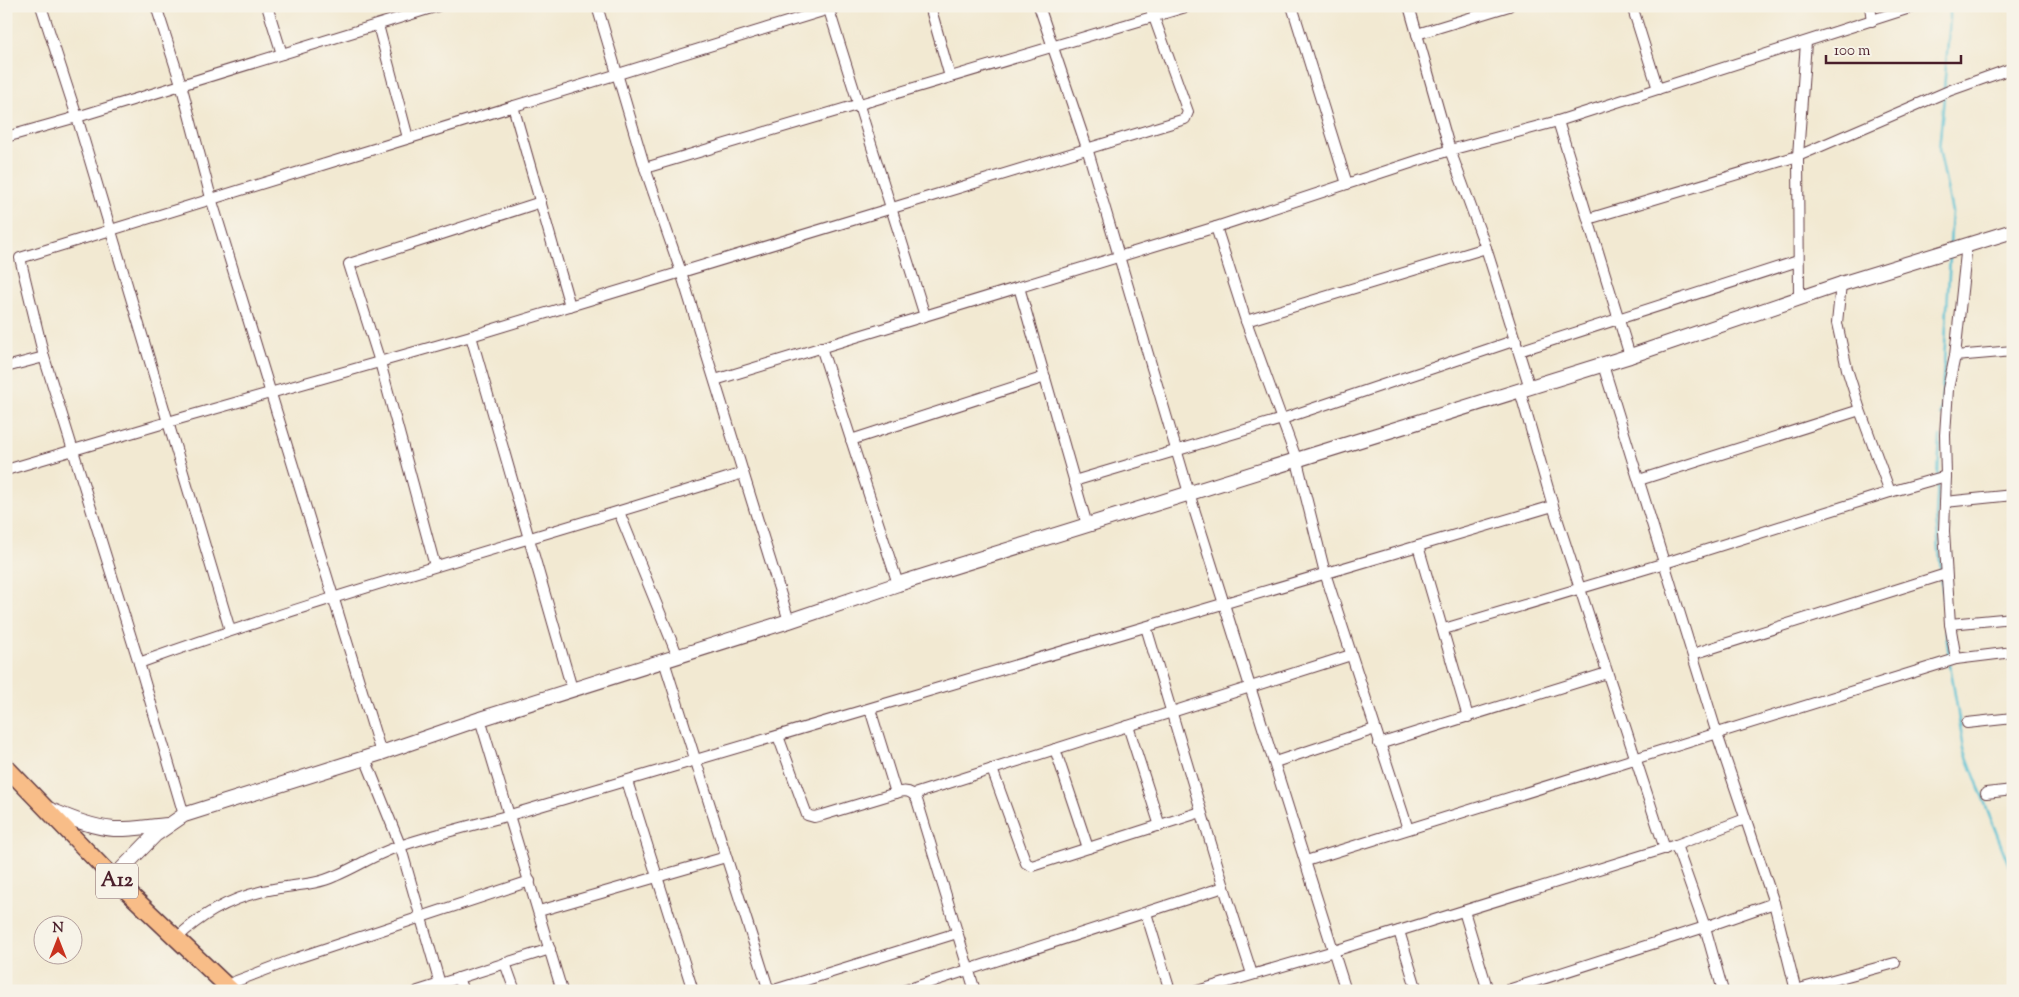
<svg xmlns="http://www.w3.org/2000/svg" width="2019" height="997" viewBox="0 0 2019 997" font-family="'Sorts Mill Goudy',serif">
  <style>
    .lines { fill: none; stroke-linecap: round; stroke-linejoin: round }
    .stream { stroke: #56c0d3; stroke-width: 2.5 }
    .minor-casing { stroke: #633d44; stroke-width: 12 }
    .tertiary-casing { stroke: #633d44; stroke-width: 16 }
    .primary-casing { stroke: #633d44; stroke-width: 19 }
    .minor { stroke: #fff; stroke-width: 10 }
    .tertiary { stroke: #fff; stroke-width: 14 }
    .primary { stroke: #f8bd88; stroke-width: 16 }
    .labels { text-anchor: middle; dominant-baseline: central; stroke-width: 4; stroke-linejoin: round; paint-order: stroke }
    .shield { fill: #f7f3e8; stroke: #7e5f64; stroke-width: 1 }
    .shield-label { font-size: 20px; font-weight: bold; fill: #4a1f2b }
  </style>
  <rect width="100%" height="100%" fill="#f7f3e8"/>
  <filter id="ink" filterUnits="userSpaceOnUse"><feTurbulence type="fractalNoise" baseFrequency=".02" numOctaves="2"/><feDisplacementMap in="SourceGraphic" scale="10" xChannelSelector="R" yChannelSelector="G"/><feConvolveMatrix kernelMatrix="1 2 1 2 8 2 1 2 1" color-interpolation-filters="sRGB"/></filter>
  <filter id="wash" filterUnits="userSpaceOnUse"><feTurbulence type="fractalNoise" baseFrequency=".0096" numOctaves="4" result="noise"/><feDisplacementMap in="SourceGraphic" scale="20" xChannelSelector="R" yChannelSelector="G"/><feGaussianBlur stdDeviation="1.12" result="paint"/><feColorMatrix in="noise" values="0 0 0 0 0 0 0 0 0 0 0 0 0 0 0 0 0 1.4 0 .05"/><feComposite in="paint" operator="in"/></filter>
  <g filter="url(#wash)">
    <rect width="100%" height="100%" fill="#f2e9d2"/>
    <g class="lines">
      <!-- stream -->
      <g class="stream">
        <path d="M1944 89 1950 19V6"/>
        <path d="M1944 97 1939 149 1952 212 1950 245"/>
        <path d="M1941 415 1950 256"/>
        <path d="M1938 475 1940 436"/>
        <path d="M1938 481 1936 517 1941 572"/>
        <path d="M1942 578 1943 600"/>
        <path d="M1946 630 1949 657"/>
        <path d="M1950 665 1964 749 2013 876"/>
      </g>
    </g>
  </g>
  <g filter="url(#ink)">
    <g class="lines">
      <!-- minor casing -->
      <g class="minor-casing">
        <g id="minor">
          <path d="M41 6 77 117 230 630"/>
          <path d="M156 6 181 84 211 198 381 753"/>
          <path d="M267 6 282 54"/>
          <path d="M597 6 645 168 681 272 789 621"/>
          <path d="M930 6 950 77"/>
          <path d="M1039 6 1087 148 1189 493 1346 991"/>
          <path d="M1292 6 1347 184"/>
          <path d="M1409 6 1450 150 1486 248 1530 388"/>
          <path d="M1632 6 1658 89"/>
          <path d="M1870 6 1872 21"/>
          <path d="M829 10 925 316"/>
          <path d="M378 25 408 138"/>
          <path d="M1417 34 1509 6"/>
          <path d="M513 106 570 306"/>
          <path d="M1558 121 1630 356"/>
          <path d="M6 137 77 117 438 6"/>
          <path d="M645 168 1189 6"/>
          <path d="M1588 219 1798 156 1951 90 2013 68"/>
          <path d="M1216 227 1246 321 1297 461 1325 573 1408 829"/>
          <path d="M1841 284 1837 323 1847 369 1860 410 1890 492"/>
          <path d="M1019 287 1087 525"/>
          <path d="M1799 299 1798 156 1806 42"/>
          <path d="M1246 321 1486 248"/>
          <path d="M471 336 572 689"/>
          <path d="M821 347 898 584"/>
          <path d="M1519 351 1798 261"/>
          <path d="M1955 356 2013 351"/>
          <path d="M1603 365 1717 734 1774 903 1796 991"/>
          <path d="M6 367 44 357"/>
          <path d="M715 380 1216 227 1450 150 1558 121 1916 6"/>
          <path d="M1520 391 1553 506 1665 849"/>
          <path d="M851 440 1045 377"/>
          <path d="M6 470 168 422 471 336 1185 119 1188 112 1150 6"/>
          <path d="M1639 480 1860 410"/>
          <path d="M1074 481 1282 419 1516 340"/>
          <path d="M1945 502 2013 495"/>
          <path d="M619 512 678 657"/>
          <path d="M1418 546 1468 717"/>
          <path d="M435 566 380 362 349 264 541 202"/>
          <path d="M1950 624 2013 618"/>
          <path d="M1146 627 1224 887 1252 974"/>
          <path d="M1444 629 1665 563 1890 492 1946 476"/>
          <path d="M1693 654 1946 574"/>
          <path d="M1956 659 1950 624 1944 531 1946 476 1945 435 1948 389 1955 356 1967 244"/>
          <path d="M664 661 769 991"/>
          <path d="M139 663C338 591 542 537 743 473"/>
          <path d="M870 709 896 793C905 790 912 790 917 800L975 991"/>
          <path d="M480 719 562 991"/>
          <path d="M1967 723 2013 718"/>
          <path d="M1128 726 1160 826"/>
          <path d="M778 736 807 815 814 817 823 815 896 793"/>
          <path d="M1379 744 1607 673"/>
          <path d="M1055 749 1088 848"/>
          <path d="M365 758 400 845 440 984"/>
          <path d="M1275 762 1375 729"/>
          <path d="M992 769 1026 863 1032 866 1201 812"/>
          <path d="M627 781 693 991"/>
          <path d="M1986 793 2013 790"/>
          <path d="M914 794 1351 655"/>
          <path d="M184 815 139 663 44 357 20 258 839 6"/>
          <path d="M1676 845 1705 927 1723 991"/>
          <path d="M1306 861 1956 659 2013 652"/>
          <path d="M539 911 726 857"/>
          <path d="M1464 911 1488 991"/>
          <path d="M1146 913 1170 991"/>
          <path d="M1399 931 1417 991"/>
          <path d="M176 939C204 911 240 894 279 888 298 885 318 884 335 876 357 867 377 853 400 846 436 834 474 825 510 815L1553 506"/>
          <path d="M505 963 515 991"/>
          <path d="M458 978 463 991"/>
          <path d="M226 985 297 958 530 881"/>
          <path d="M418 991 550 949"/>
          <path d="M771 991 957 933"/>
          <path d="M903 991 1224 887"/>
          <path d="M1197 991 1334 951 1676 845 1745 819"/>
          <path d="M1505 991 1705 927 1774 903"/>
          <path d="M1792 991 1895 963"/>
        </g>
      </g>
      <!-- tertiary casing -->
      <g class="tertiary-casing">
        <g id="tertiary">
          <path d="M46 808C68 817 90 827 114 829 131 830 151 826 168 825"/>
          <path d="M113 878 155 835 184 815 381 753 480 719 789 621 898 584 1630 356 1841 284 2013 231"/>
        </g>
      </g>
      <!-- primary casing -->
      <g class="primary-casing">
        <path id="primary" d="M6 767 113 878 232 991"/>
      </g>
      <!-- minor -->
      <use href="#minor" class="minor"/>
      <!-- tertiary -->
      <use href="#tertiary" class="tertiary"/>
      <!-- primary -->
      <use href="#primary" class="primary"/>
    </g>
  </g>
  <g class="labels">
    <!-- shield labels -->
    <rect class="shield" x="96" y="863.5" width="42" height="35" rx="4"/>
    <g class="shield-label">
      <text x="117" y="881">A12</text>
    </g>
  </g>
  <!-- margin -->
  <rect width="2019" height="997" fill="none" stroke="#f7f3e8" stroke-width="25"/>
  <!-- north arrow -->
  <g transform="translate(58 940)"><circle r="24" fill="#f7f3e8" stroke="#b29e9c"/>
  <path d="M0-4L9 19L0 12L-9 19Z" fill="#c8321e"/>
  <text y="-8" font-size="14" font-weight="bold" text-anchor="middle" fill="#4a1f2b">N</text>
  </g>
  <!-- scale -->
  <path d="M1826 55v8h135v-8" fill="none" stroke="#4a1f2b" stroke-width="2.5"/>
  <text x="1834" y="55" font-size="15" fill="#4a1f2b" stroke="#f7f3e8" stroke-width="4" paint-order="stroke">100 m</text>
</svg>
